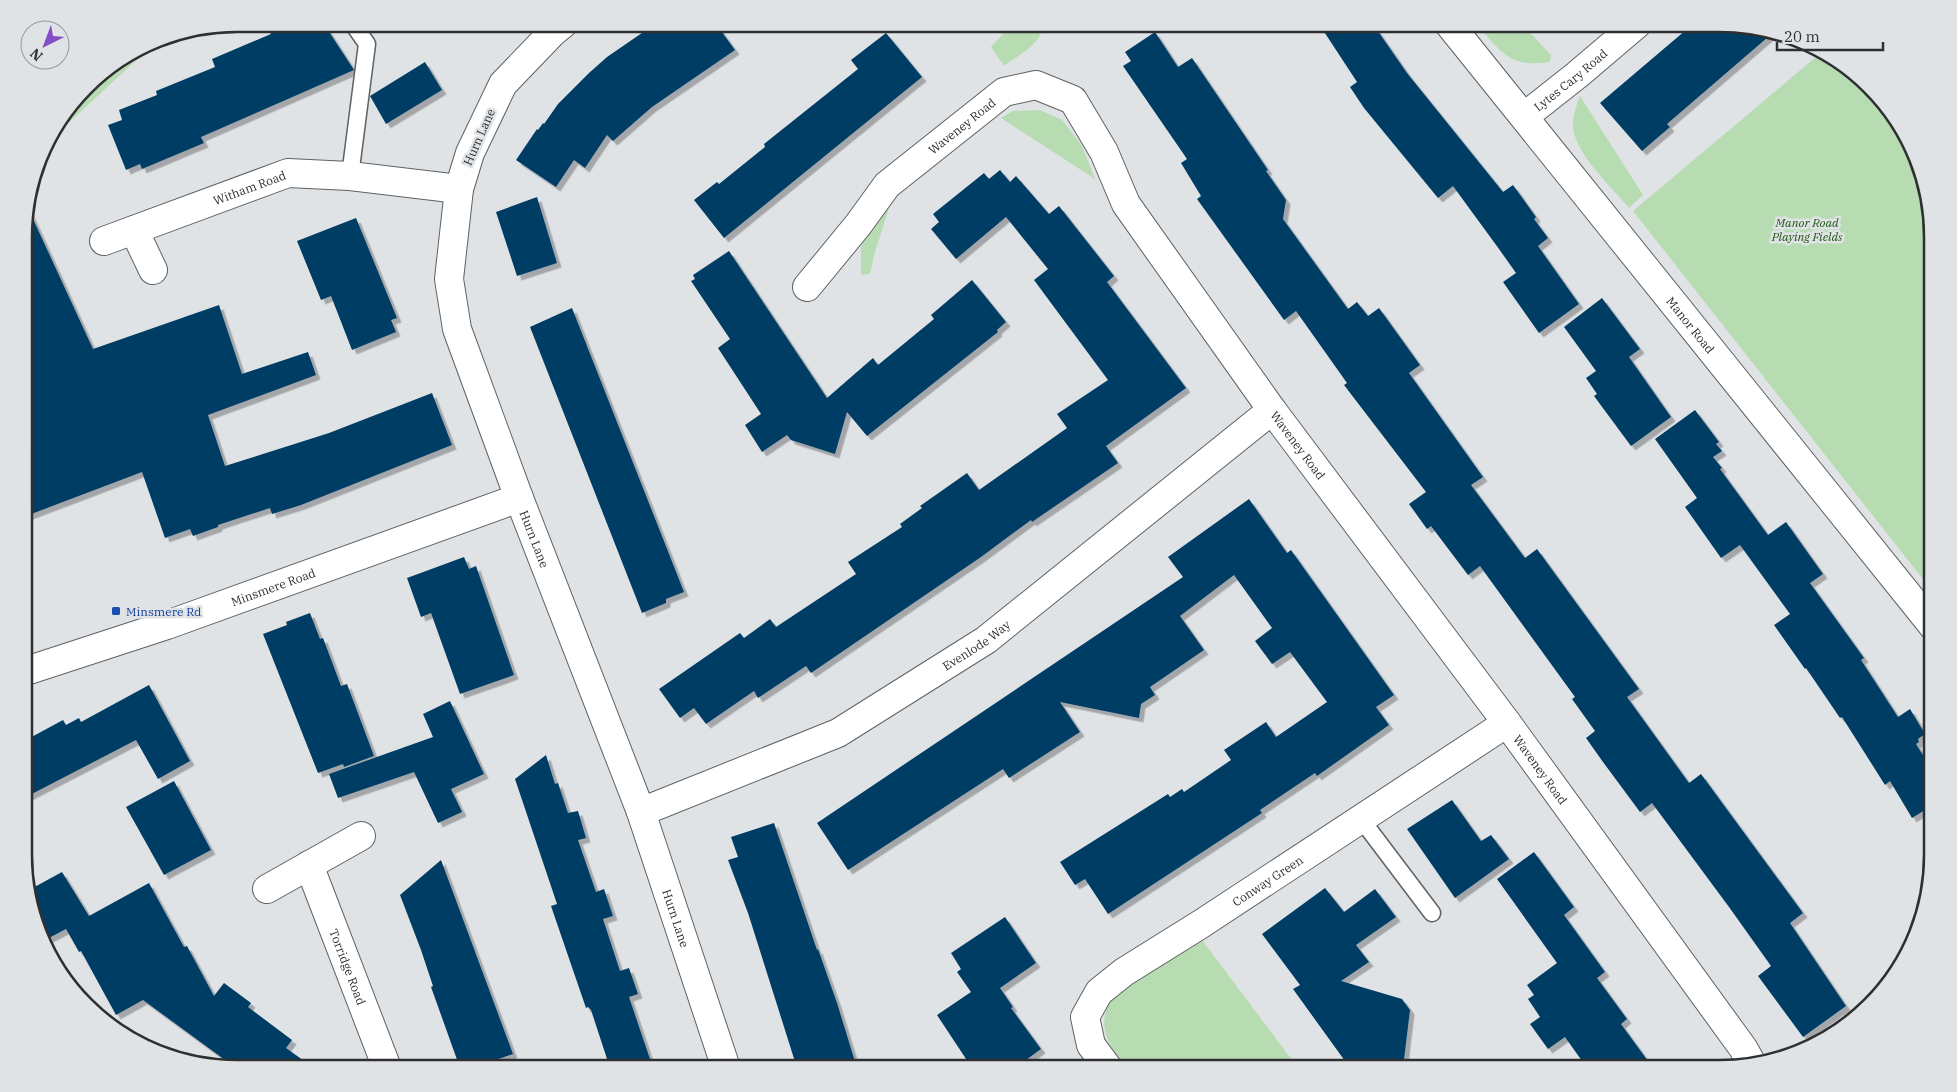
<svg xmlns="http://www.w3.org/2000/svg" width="1957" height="1092" viewBox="0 0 1957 1092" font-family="'IBM Plex Serif',serif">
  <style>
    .green { fill: #b8dcb1 }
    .building { fill: #003e65; filter: url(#shadow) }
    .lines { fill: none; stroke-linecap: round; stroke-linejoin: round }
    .lane-casing { stroke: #5f6163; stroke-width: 19 }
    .street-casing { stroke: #5f6163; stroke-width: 30 }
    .lane { stroke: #fff; stroke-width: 16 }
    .street { stroke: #fff; stroke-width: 28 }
    .transit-dot { fill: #1a4fb4; stroke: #e0e3e6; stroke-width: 2 }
    .labels { text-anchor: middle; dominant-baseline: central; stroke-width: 5; stroke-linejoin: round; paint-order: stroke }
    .street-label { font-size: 12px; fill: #2d2f30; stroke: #e0e3e6 }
    .park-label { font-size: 12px; font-style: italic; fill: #1d5710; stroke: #e0e3e6 }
    .transit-label { font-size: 12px; fill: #164399; stroke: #e0e3e6; text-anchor: start }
    .rim { fill: none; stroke: #2d2f30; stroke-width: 2.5 }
  </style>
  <defs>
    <filter id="shadow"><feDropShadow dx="4.5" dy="4.5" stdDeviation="0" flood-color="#0004"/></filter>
  </defs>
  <rect width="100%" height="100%" fill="#e0e3e6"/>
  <!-- green -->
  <g class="green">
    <path d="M1012 24 1044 25C1040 45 1020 54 1004 66L991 47Z"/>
    <path d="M1486 24H1522L1551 55 1550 62C1513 68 1503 55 1480 28Z"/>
    <path d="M158 40 46 144 96 77Z"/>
    <path d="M1823 51 1897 119 1922 169 1933 224V592L1633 211Z"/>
    <path d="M1580 96 1643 195 1629 208C1612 187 1571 151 1573 122 1573 114 1577 104 1580 96Z"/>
    <path d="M1040 110 1062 120 1082 146 1095 179 1001 118 1013 111Z"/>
    <path d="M885 206 889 208 875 252 870 274 861 275V247L868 231Z"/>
    <path d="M1199 936 1298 1068H1127C1105 1039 1096 1029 1113 993Z"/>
  </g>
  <!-- building -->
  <g class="building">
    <path d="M266 24H324L354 70 201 137 204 143 142 169 140 164 126 170 108 125 122 120 119 110 157 95 156 91 215 67 212 59 271 34Z"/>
    <path d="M655 24H716L735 50 652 107 613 141 607 135 585 168 574 160 556 187 516 160 537 129 538 130 543 123 544 124 558 104 589 73 607 57Z"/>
    <path d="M1319 24H1373L1407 73 1503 192 1513 185 1536 217 1534 219 1548 238 1538 246 1579 304 1539 333 1503 282 1516 273 1499 249 1453 186 1438 198 1364 108 1350 87 1357 82Z"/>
    <path d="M1693 24H1719L1775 31 1667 124 1670 127 1642 151 1600 103Z"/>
    <path d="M1155 32 1178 67 1192 58 1268 170 1266 171 1286 200 1283 219 1348 309 1357 302 1368 316 1379 308 1420 365 1409 373 1483 477 1471 485 1525 558 1537 549 1639 689 1627 697 1689 783 1701 774 1803 913 1790 923 1846 1006 1803 1037 1758 976 1771 966 1729 907 1652 803 1640 812 1603 762 1586 738 1595 731 1572 699 1575 697 1480 566 1468 575 1431 526 1427 529 1409 504 1426 492 1344 385 1347 383 1296 311 1284 320 1197 199 1201 196 1181 163 1187 159 1123 66 1131 61 1125 52Z"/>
    <path d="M886 33 922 77 724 238 694 200 717 182 719 184 765 147 764 144 858 69 851 60Z"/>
    <path d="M425 62 442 90 386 124 370 96Z"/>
    <path d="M1000 170 1010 182 1016 176 1049 214 1059 206 1114 276 1107 282 1186 388 1106 446 1118 463 1032 522 1031 520 981 557 811 673 806 666 758 698 754 691 706 724 694 708 680 718 659 689 740 633 744 638 770 619 776 627 856 574 848 562 902 527 900 524 922 508 920 506 967 473 979 490 1067 428 1057 414 1108 380 1034 280 1048 269 1006 217 956 259 931 229 939 222 933 214 984 173 989 179Z"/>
    <path d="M537 197 557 263 517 276 496 212Z"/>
    <path d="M27 206 93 349 219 305 242 374 308 352 316 375 208 415 225 466 329 433 432 393 452 445 301 505 272 514 270 508 218 525V527L193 536 190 529 165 538 142 472 26 516Z"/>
    <path d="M356 218 397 318 391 320 396 332 352 350 331 296 321 300 297 241Z"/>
    <path d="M729 251 827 398 873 358 878 365 934 319 931 315 972 280 1006 322 997 330 998 332 867 436 847 412 835 454 791 440 787 435 762 452 745 425 761 414 718 348 730 339 691 281 695 279 693 275Z"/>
    <path d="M1602 298 1640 349 1629 357 1671 417 1631 446 1594 396 1597 394 1586 378 1596 371 1564 327Z"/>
    <path d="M572 308 684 592 666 599V603L642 613 530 327Z"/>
    <path d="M1695 410 1719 442 1716 444 1722 451 1713 457 1722 468 1720 469 1768 535 1786 522 1823 574 1810 583 1864 658 1861 660 1898 717 1910 709 1925 734 1918 739 1919 742 1916 744 1933 771V805L1912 818 1890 781 1885 785 1842 717 1840 718 1806 668 1805 669 1774 625 1790 614 1740 545 1721 558 1685 507 1697 498 1655 439Z"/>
    <path d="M1249 499 1287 553 1291 550 1394 695 1376 707 1389 725 1317 776 1315 773 1260 810 1262 813 1108 914 1085 879 1075 885 1060 862 1168 794 1170 797 1182 789 1184 792 1231 760 1224 750 1266 722 1276 737 1327 702 1290 652 1272 664 1255 641 1272 628 1234 575 1180 616 1204 650 1150 687 1155 695 1141 704 1139 718 1060 702 1080 732 1009 778 1003 769 848 870 817 823 1183 577 1168 557Z"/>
    <path d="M464 557 469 569 476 566 514 675 460 694 431 613 421 617 407 578Z"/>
    <path d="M310 613 320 639 323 638 341 686 347 684 374 756 344 767 343 764 318 773 263 634 287 625 286 622Z"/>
    <path d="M149 685 190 761 158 779 136 740 26 797V740L63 720 66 725 79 718 81 722Z"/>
    <path d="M450 701 484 774 451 789 462 812 438 823 414 772 338 798 329 774 433 737 423 714Z"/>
    <path d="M546 755 555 784 558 783 568 813 578 811 586 838 578 840 596 892 604 889 613 916 603 919 620 971 629 968 638 994 629 997 653 1068H610L591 1010 588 1007 586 1008 551 906 557 904 515 779Z"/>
    <path d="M174 781 211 850 164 875 126 807Z"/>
    <path d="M1452 800 1481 841 1491 835 1509 859 1455 898 1407 829Z"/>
    <path d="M774 823 817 950 818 949 837 1003 857 1068H797L748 913 728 860 738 857 731 837Z"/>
    <path d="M1534 852 1574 907 1564 915 1605 972 1597 978 1627 1019 1621 1024 1653 1068H1587L1565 1037 1548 1049 1530 1024 1540 1017 1528 999 1534 995 1527 985 1557 963 1497 879Z"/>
    <path d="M441 860 513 1054 472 1068H460L431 987 433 986 421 950 400 895Z"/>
    <path d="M62 872 89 916 149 883 184 947 187 946 214 996 224 983 251 1003 248 1007 292 1040 286 1048 314 1068H236L143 1000 116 1015 81 951 79 952 66 929 47 939 29 890Z"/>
    <path d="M1325 888 1344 912 1375 889 1396 917 1356 945 1369 962 1341 981 1402 999 1410 1010 1403 1068H1350L1293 989 1300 985 1262 934Z"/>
    <path d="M1005 917 1036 963 1000 988 1013 1007 1011 1008 1041 1049 1015 1068H972L937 1015 971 992 957 972 961 969 951 953Z"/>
  </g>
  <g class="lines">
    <!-- lane casing -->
    <g class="lane-casing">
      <g id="lane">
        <path d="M350 176 367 44 353 24"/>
        <path d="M1361 819 1432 913"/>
      </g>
    </g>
    <!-- street casing -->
    <g class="street-casing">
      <g id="street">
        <path id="s1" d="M563 24 552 33 503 84 470 153 459 189 449 279 457 329 519 498 641 812 726 1068"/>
        <path id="s2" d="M1449 24 1933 626"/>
        <path id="s3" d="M1525 116 1577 75 1637 24"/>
        <path d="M134 230 153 270"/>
        <path id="s4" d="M104 241 288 173 350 176 459 189"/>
        <path id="s5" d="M807 287 858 225 887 185 1004 92 1036 85 1073 100 1104 152 1126 204 1272 410 1507 723 1743 1048 1751 1062"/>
        <path id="s6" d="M26 671 167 625 519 498"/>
        <path id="s7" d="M641 812 838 733 986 640 1272 410"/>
        <path id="s8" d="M309 865 387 1068"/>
        <path d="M267 889 361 836"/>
        <path id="s9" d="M1108 1068 1091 1045 1085 1017 1099 992 1124 972 1201 924 1507 723"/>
      </g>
    </g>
    <!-- lane -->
    <use href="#lane" class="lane"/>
    <!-- street -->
    <use href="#street" class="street"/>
  </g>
  <!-- markers -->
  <rect class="transit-dot" x="111" y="606" width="10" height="10" rx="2.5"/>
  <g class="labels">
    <!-- street labels -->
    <g class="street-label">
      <text stroke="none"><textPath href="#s3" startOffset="58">Lytes Cary Road</textPath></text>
      <text stroke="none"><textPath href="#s5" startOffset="225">Waveney Road</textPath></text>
      <text transform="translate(479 137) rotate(-66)">Hurn Lane</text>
      <text stroke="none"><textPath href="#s4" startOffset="155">Witham Road</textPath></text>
      <text stroke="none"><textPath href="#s2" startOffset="386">Manor Road</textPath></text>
      <text stroke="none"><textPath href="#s5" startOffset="765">Waveney Road</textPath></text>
      <text stroke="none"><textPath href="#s1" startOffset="564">Hurn Lane</textPath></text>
      <text stroke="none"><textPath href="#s6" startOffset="261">Minsmere Road</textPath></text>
      <text stroke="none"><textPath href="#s7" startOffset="376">Evenlode Way</textPath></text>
      <text stroke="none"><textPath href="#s5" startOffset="1170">Waveney Road</textPath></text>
      <text stroke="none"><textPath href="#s9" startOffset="288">Conway Green</textPath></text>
      <text stroke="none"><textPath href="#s1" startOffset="969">Hurn Lane</textPath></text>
      <text stroke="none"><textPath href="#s8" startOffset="109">Torridge Road</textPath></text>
    </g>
    <!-- park labels -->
    <g class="park-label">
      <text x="1807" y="222">Manor Road<tspan x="1807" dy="14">Playing Fields</tspan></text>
    </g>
    <!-- transit labels -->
    <g class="transit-label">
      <text x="126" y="611">Minsmere Rd</text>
    </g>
  </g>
  <!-- crop -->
  <path d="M0 0H1957V1092H0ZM237 32H1719A205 205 0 0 1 1924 237V855A205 205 0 0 1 1719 1060H237A205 205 0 0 1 32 855V237A205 205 0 0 1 237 32Z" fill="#e0e3e6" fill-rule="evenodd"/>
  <path class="rim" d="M237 32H1719A205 205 0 0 1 1924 237V855A205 205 0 0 1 1719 1060H237A205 205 0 0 1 32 855V237A205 205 0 0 1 237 32Z"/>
  <!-- north arrow -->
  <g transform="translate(45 45) rotate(222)"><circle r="24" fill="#e0e3e6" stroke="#989b9d"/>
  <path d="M0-4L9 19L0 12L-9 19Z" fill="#844ec5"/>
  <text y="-8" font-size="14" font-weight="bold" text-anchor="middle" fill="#2d2f30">N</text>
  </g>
  <!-- scale -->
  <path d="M1777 42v8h106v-8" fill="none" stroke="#2d2f30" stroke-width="2.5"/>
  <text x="1784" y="42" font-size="15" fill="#2d2f30" stroke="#e0e3e6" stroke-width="4" paint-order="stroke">20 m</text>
</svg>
